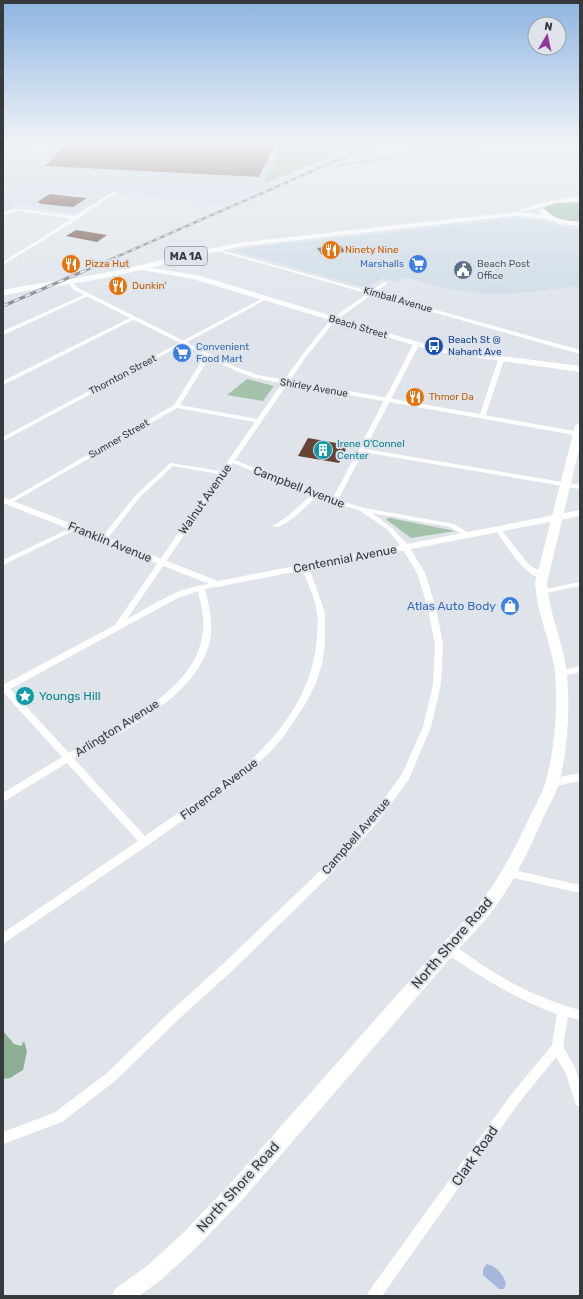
<svg xmlns="http://www.w3.org/2000/svg" width="583" height="1299" viewBox="0 0 583 1299" font-family="Rubik,sans-serif">
  <style>
    .built { fill: #cddae5 }
    .green { fill: #a4c1aa }
    .forest { fill: #8cae93 }
    .water { fill: #a5b7da }
    .lines { fill: none; stroke-linecap: round; stroke-linejoin: round }
    .stream { stroke: #a5b7da; stroke-width: 1.5 }
    .river { fill: #a5b7da; fill-rule: evenodd }
    .building { fill: #674436 }
    .minor { fill: #fff; fill-rule: evenodd }
    .tertiary { fill: #fff; fill-rule: evenodd }
    .secondary { fill: #fff; fill-rule: evenodd }
    .trunk { fill: #fff; fill-rule: evenodd }
    .rail-far1-casing { stroke: #7c8084; stroke-width: 2.5 }
    .rail-casing { stroke: #7c8084; stroke-width: 3 }
    .rail-far1 { stroke: #dee4ea; stroke-width: 1.5; stroke-dasharray: 4.5; stroke-linecap: butt }
    .rail { stroke: #dee4ea; stroke-width: 2; stroke-dasharray: 6; stroke-linecap: butt }
    .labels { text-anchor: middle; dominant-baseline: central; stroke-width: 4; stroke-linejoin: round; paint-order: stroke }
    .far-food-label { font-size: 10px; fill: #c56008; stroke: #dee4ea; text-anchor: start }
    .far-shop-label { font-size: 10px; fill: #366cbe; stroke: #dee4ea; text-anchor: end }
    .far-service-label { font-size: 10px; fill: #4e5e75; stroke: #dee4ea; text-anchor: start }
    .far-street-label { font-size: 10px; fill: #373a3c; stroke: #dee4ea }
    .far-transit-label { font-size: 10px; fill: #164399; stroke: #dee4ea; text-anchor: start }
    .far-culture-label { font-size: 10px; fill: #0d838f; stroke: #dee4ea; text-anchor: start }
    .shield { fill: #dee4ea; stroke: #696d70; stroke-width: 1 }
    .shield-label { font-size: 11px; font-weight: bold; fill: #373a3c }
    .street-label { font-size: 12px; fill: #373a3c; stroke: #dee4ea }
    .shop-label { font-size: 12px; fill: #366cbe; stroke: #dee4ea; text-anchor: end }
    .culture-label { font-size: 12px; fill: #0d838f; stroke: #dee4ea; text-anchor: start }
    .near-street-label { font-size: 14px; fill: #373a3c; stroke: #dee4ea }
  </style>
  <rect width="100%" height="100%" fill="#dee4ea"/>
  <!-- built -->
  <g class="built">
    <path d="M54 144H287L270 185 225 204 113 192 78 214 24 206 14 207 3 212V152L43 154Z"/>
    <path d="M516 219 537 221 556 226 580 231V286L511 294H486L444 288 404 277 397 282 383 278 367 288 232 250Z"/>
  </g>
  <!-- green -->
  <g class="green">
    <path d="M34 144H48L30 153 3 151V146L25 147Z"/>
    <path d="M283 144H360L266 183 265 179 271 167 278 165 273 162 277 153Z"/>
    <path d="M424 144H446L455 147 412 154H408L404 152 420 147Z"/>
    <path d="M580 201V222C568 221 552 219 544 209 551 198 569 201 580 201Z"/>
    <path d="M247 379 274 386 263 401 227 395Z"/>
    <path d="M387 518H390L455 531 411 538 387 520Z"/>
  </g>
  <!-- forest -->
  <path class="forest" d="M3 1031 14 1044 21 1046 24 1041 27 1051 23 1070 10 1078 3 1079Z"/>
  <!-- water -->
  <g class="water">
    <path d="M479 144 483 145 328 168 359 161Z"/>
    <path d="M487 1264C496 1266 504 1275 506 1284L504 1289H499L483 1275V1269Z"/>
  </g>
  <g class="lines">
    <!-- stream -->
    <g class="stream">
      <path d="M375 161 395 158"/>
      <path d="M309 165 359 144"/>
    </g>
    <!-- river -->
    <g class="river">
      <path d="M36 144H46C37 153 13 158 3 150L7 148H28Z"/>
      <path d="M472 144H497L493 146 462 150 458 148 459 146Z"/>
    </g>
  </g>
  <!-- building -->
  <g class="building">
    <path d="M67 144H275L259 177 45 166Z"/>
    <path d="M50 194 74 197 87 198 73 207 42 204 37 202Z"/>
    <path d="M76 230 89 232 107 235 97 242 66 236Z"/>
    <path d="M340 245 346 252 322 255 317 248Z"/>
    <path d="M182 349 192 353 184 359 172 354Z"/>
    <path d="M308 438 348 445 339 463 298 456Z"/>
  </g>
  <g class="lines">
    <!-- minor -->
    <g class="minor">
      <path d="M414 144H420L410 148 408 147Z"/>
      <path d="M114 191 117 192 78 219 3 265V262L71 219 20 211H15L3 216V213L13 209H20L74 216Z"/>
      <path d="M384 282 388 283 335 321 306 357 235 460 317 494 333 498 413 345 416 343 419 345 365 449 580 485V489L363 452 338 500 364 508 454 524 472 535 468 537H466L450 527 372 513 392 528 408 545 425 573 436 608 443 645 441 684 431 727 409 779 377 823 331 874 232 971 180 1018 115 1081 62 1122 3 1144V1132L54 1113 107 1073 172 1010 224 963 323 868 371 817 402 774 423 727 433 684 435 645 428 608 417 573 402 548 388 530 359 510 332 503 331 502 316 497C307 505 285 529 274 527L273 526 274 525 288 516 310 496 233 463 127 619C151 606 177 588 204 585 210 584 214 581 220 582L221 584 220 586 205 589C209 604 212 619 211 634 204 694 121 733 74 759L145 836C165 822 185 808 205 795 215 788 226 781 235 774 278 739 315 692 317 634 318 627 318 620 317 613 315 597 307 582 301 567L305 565 309 567 325 613V644L322 664 316 683 306 703 284 736 271 751 241 780 148 845 3 944V933L138 841 67 763 3 802V793L62 757 3 692V685L115 625 219 474 173 466 140 497 105 542H101L99 540 101 538 136 495 170 463 221 471 255 422 177 408 11 503 9 504 6 502 174 405 206 354 211 355 180 405 257 419 302 355 331 319ZM198 591C202 608 206 625 201 642 189 694 113 729 69 753L10 689 178 598Z"/>
      <path d="M86 294 90 295 3 335V331Z"/>
      <path d="M263 298 267 299 3 441V437Z"/>
      <path d="M132 317 137 318 3 385V381Z"/>
      <path d="M501 358 504 360 485 417 484 418H480L479 417 498 360Z"/>
      <path d="M75 526 77 527 78 528 77 529 3 565V560Z"/>
      <path d="M498 527 500 528 529 565 545 574 546 576 545 578C527 581 504 542 495 529Z"/>
      <path d="M580 582V586L541 594 537 592 541 590Z"/>
      <path d="M580 666V672L561 676 557 673 558 671Z"/>
      <path d="M580 773V781L551 787 548 786 546 783 548 780 551 779Z"/>
      <path d="M509 869 580 885V893L505 876 504 873 505 870Z"/>
      <path d="M448 944C462 949 477 962 490 970 518 988 548 1001 580 1010V1020L568 1017 563 1046 575 1068 580 1082V1107L576 1105 566 1074 556 1057 518 1104 382 1296H367L369 1291 510 1096 552 1045 557 1014C516 999 480 977 444 952L443 949 444 946Z"/>
    </g>
    <!-- tertiary -->
    <g class="tertiary">
      <path d="M214 248 580 350V354L214 250Z"/>
      <path d="M69 279 78 288 238 368 258 375 580 432V436L254 378 234 370 74 290 66 281Z"/>
      <path d="M3 497 218 581 580 510V516L217 587 3 503Z"/>
    </g>
    <!-- secondary -->
    <g class="secondary">
      <path d="M139 266 197 275 438 348 580 366V372L437 352 193 279 137 269 135 268Z"/>
      <path d="M580 423V445L547 583C549 615 564 643 567 674 570 710 568 748 559 783 556 794 549 805 544 816 530 848 515 880 494 909 482 925 467 939 454 954L243 1199 198 1246 161 1280 139 1296H112L115 1289 147 1266 184 1232 229 1185 442 944C456 929 471 915 483 899 503 873 517 844 531 814 536 804 542 794 545 784 555 749 558 708 555 672 551 642 537 614 535 583L575 426Z"/>
    </g>
    <!-- trunk -->
    <g class="trunk">
      <path d="M571 197 580 198V202L557 203 522 212 518 210 557 199Z"/>
      <path d="M539 209H545C554 220 567 221 580 222V226L559 224 547 219 515 216 244 246C195 255 148 270 99 279 67 285 35 288 3 296V290C35 283 67 280 99 274 148 265 195 250 244 242L515 212 541 214 538 211Z"/>
    </g>
    <!-- rail-far1 casing -->
    <g class="rail-far1-casing">
      <path id="rail-far1" d="M82 272 374 144"/>
    </g>
    <!-- rail casing -->
    <g class="rail-casing">
      <path id="rail" d="M3 306 84 271"/>
    </g>
    <!-- rail-far1 -->
    <use href="#rail-far1" class="rail-far1"/>
    <!-- rail -->
    <use href="#rail" class="rail"/>
  </g>
  <!-- sky -->
  <linearGradient id="sky" x2="0" y2="1"><stop stop-color="#8db5e2"/><stop offset="0.44" stop-color="#f0f3f6"/><stop offset="1" stop-color="#f0f3f6" stop-opacity="0"/></linearGradient>
  <rect width="583" height="326" fill="url(#sky)"/>
  <!-- icons -->
  <defs>
    <g id="restaurant-disc" transform="scale(1)"><circle r="9.5" fill="#e8710a" stroke="#dee4ea"/><path d="M-5-6h1v4h1v-4h1v4h1v-4h1v5L-1.5 .5V6h-2V.5L-5-1ZM5-6V6H3V1.5H1.5Q1.5-4 5-6Z" fill="#fff"/></g>
    <g id="supermarket-disc" transform="scale(1)"><circle r="9.5" fill="#3f7fe0" stroke="#dee4ea"/><path d="M-6-5.5h2.5l.6 2H6L4.5 2H-2.5L-4.4-4H-6ZM-1.5 3.2a1.3 1.3 0 1 0 .1 0ZM3 3.2a1.3 1.3 0 1 0 .1 0Z" fill="#fff"/></g>
    <g id="civic-disc" transform="scale(1)"><circle r="9.5" fill="#5c6f8a" stroke="#dee4ea"/><path d="M-.6-6.5H3V-4.5H.6V-3L4-1V1h2V6H-6V1h2V-1L-.6-3ZM-1.2 2.5V6h2.4V2.5Z" fill="#fff"/></g>
    <g id="bus-disc" transform="scale(1)"><circle r="9.5" fill="#1a4fb4" stroke="#dee4ea"/><path d="M-5-6H5V4H4V6H2V4H-2V6H-4V4H-5ZM-3.5-4V0h7V-4ZM-3.5 1.2v1.5H-2V1.2ZM2 1.2v1.5H3.5V1.2Z" fill="#fff"/></g>
    <g id="building-disc" transform="scale(1)"><circle r="9.5" fill="#0f9aa8" stroke="#dee4ea"/><path d="M-4-6H4V6H1V3H-1V6H-4ZM-2.5-4.3h1.7v1.8h-1.7ZM.8-4.3h1.7v1.8H.8ZM-2.5-1h1.7V.8h-1.7ZM.8-1h1.7V.8H.8Z" fill="#fff"/></g>
    <g id="shop-disc" transform="scale(1)"><circle r="9.5" fill="#3f7fe0" stroke="#dee4ea"/><path d="M-5-2.5h2.3a2.7 3.5 0 0 1 5.4 0H5L5.5 6h-11ZM-1.5-2.5h3a1.5 2.3 0 0 0-3 0Z" fill="#fff"/></g>
    <g id="sight-disc" transform="scale(1)"><circle r="9.5" fill="#0f9aa8" stroke="#dee4ea"/><path d="M0-6L1.8-2.2L6-1.7L2.9 1.2L3.7 5.4L0 3.3L-3.7 5.4L-2.9 1.2L-6-1.7L-1.8-2.2Z" fill="#fff"/></g>
  </defs>
  <g fill-rule="evenodd">
    <use href="#restaurant-disc" x="331" y="250"/>
    <use href="#restaurant-disc" x="71" y="264"/>
    <use href="#supermarket-disc" x="418" y="264"/>
    <use href="#civic-disc" x="463" y="270"/>
    <use href="#restaurant-disc" x="118" y="286"/>
    <use href="#bus-disc" x="434" y="346"/>
    <use href="#supermarket-disc" x="182" y="353"/>
    <use href="#restaurant-disc" x="415" y="397"/>
    <use href="#building-disc" x="323" y="450"/>
    <use href="#shop-disc" x="510" y="606"/>
    <use href="#sight-disc" x="25" y="696"/>
  </g>
  <g class="labels">
    <!-- far-food labels -->
    <g class="far-food-label">
      <text x="345" y="250">Ninety Nine</text>
      <text x="85" y="264">Pizza Hut</text>
      <text x="132" y="286">Dunkin'</text>
      <text x="429" y="397">Thmor Da</text>
    </g>
    <!-- far-shop labels -->
    <g class="far-shop-label">
      <text x="404" y="264">Marshalls</text>
      <text x="196" y="347" text-anchor="start">Convenient<tspan x="196" dy="12">Food Mart</tspan></text>
    </g>
    <!-- far-service labels -->
    <g class="far-service-label">
      <text x="477" y="264">Beach Post<tspan x="477" dy="12">Office</tspan></text>
    </g>
    <!-- far-street labels -->
    <g class="far-street-label">
      <text transform="translate(398 300) rotate(16)">Kimball Avenue</text>
      <text transform="translate(358 327) rotate(17)">Beach Street</text>
      <text transform="translate(123 375) rotate(-28)">Thornton Street</text>
      <text transform="translate(314 388) rotate(10)">Shirley Avenue</text>
      <text transform="translate(119 439) rotate(-30)">Sumner Street</text>
    </g>
    <!-- far-transit labels -->
    <g class="far-transit-label">
      <text x="448" y="340">Beach St @<tspan x="448" dy="12">Nahant Ave</tspan></text>
    </g>
    <!-- far-culture labels -->
    <g class="far-culture-label">
      <text x="337" y="444">Irene O'Connel<tspan x="337" dy="12">Center</tspan></text>
    </g>
    <!-- shield labels -->
    <rect class="shield" x="165" y="247" width="42" height="18" rx="3"/>
    <g class="shield-label">
      <text x="186" y="256">MA 1A</text>
    </g>
    <!-- street labels -->
    <g class="street-label">
      <text transform="translate(299 487) rotate(21)">Campbell Avenue</text>
      <text transform="translate(205 499) rotate(-55)">Walnut Avenue</text>
      <text transform="translate(110 542) rotate(22)">Franklin Avenue</text>
      <text transform="translate(345 559) rotate(-11)">Centennial Avenue</text>
      <text transform="translate(117 728) rotate(-32)">Arlington Avenue</text>
      <text transform="translate(219 789) rotate(-37)">Florence Avenue</text>
      <text transform="translate(356 836) rotate(-49)">Campbell Avenue</text>
    </g>
    <!-- shop labels -->
    <g class="shop-label">
      <text x="496" y="606">Atlas Auto Body</text>
    </g>
    <!-- culture labels -->
    <g class="culture-label">
      <text x="39" y="696">Youngs Hill</text>
    </g>
    <!-- near-street labels -->
    <g class="near-street-label">
      <text transform="translate(452 943) rotate(-49)">North Shore Road</text>
      <text transform="translate(475 1156) rotate(-55)">Clark Road</text>
      <text transform="translate(238 1187) rotate(-48)">North Shore Road</text>
    </g>
  </g>
  <!-- border -->
  <rect width="583" height="1299" fill="none" stroke="#373a3c" stroke-width="8"/>
  <!-- north arrow -->
  <g transform="translate(547 36) rotate(9)"><circle r="19" fill="#dee4ea" stroke="#9ba0a4"/>
  <path d="M0-3L7 15L0 10L-7 15Z" fill="#95359e"/>
  <text y="-6" font-size="11" font-weight="bold" text-anchor="middle" fill="#373a3c">N</text>
  </g>
</svg>
